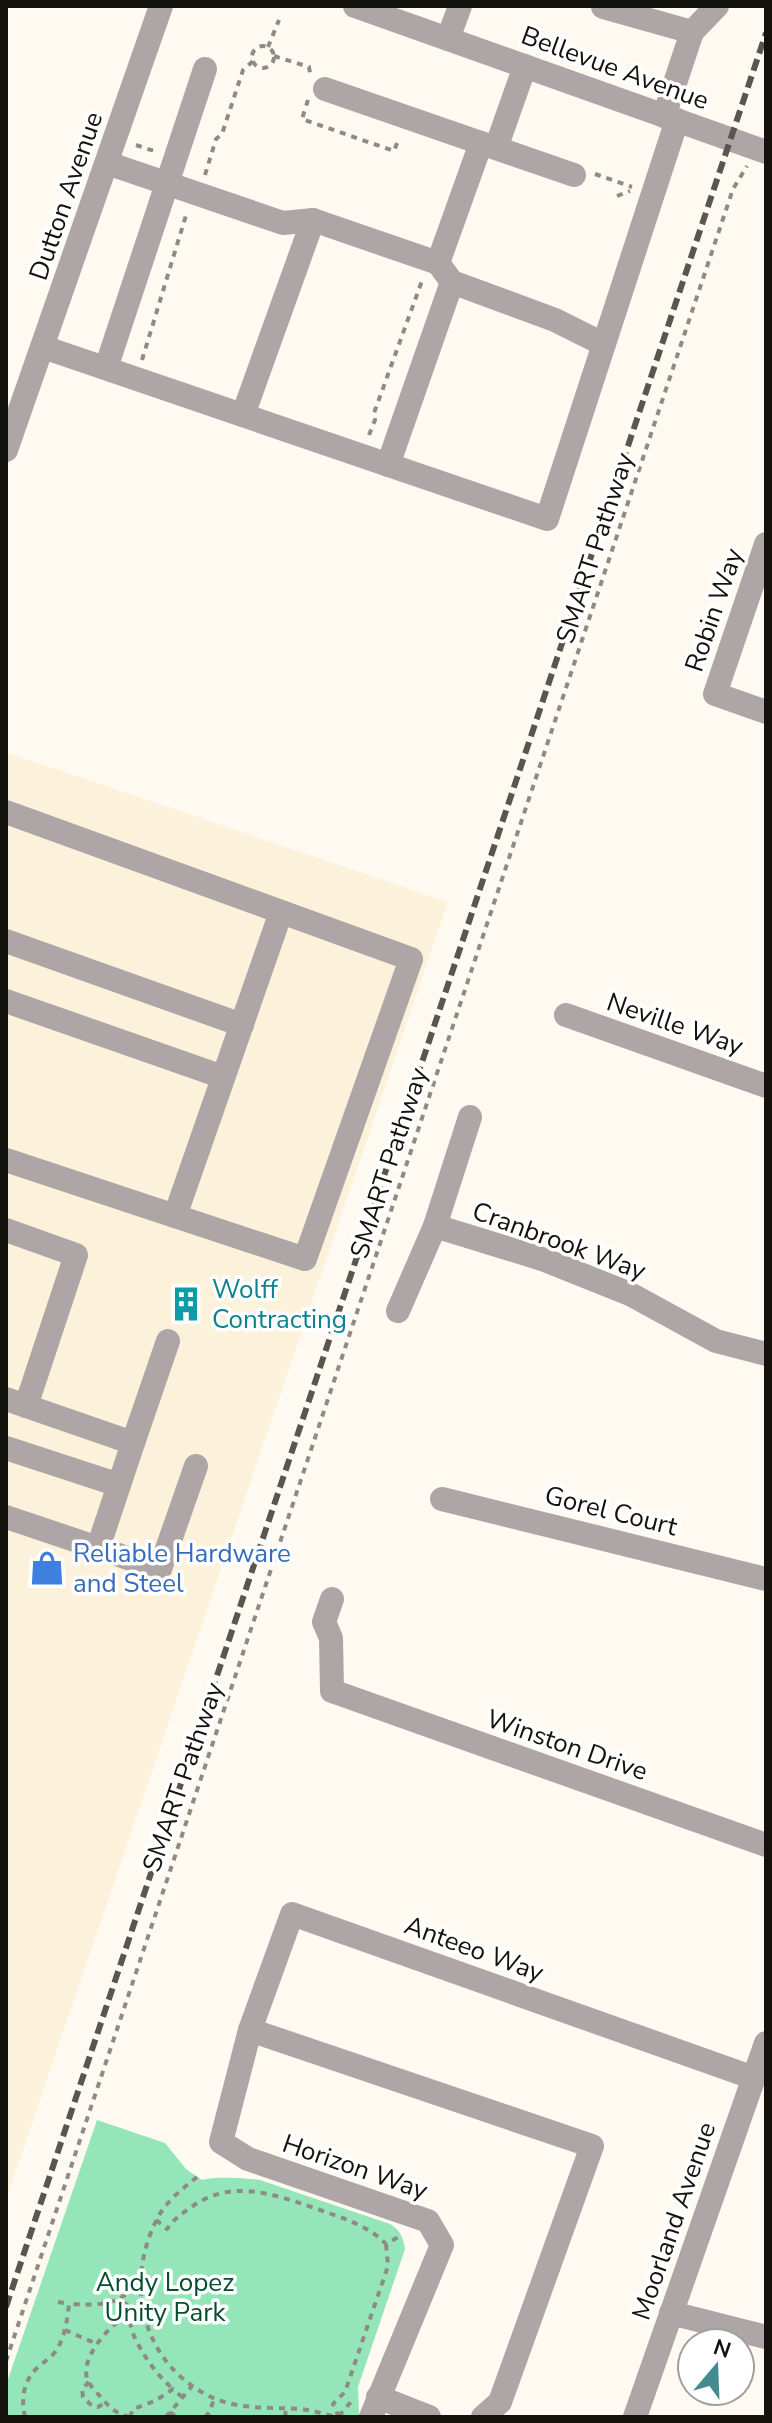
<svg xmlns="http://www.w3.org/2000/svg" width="772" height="2423" viewBox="0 0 772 2423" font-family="'Nunito Sans',sans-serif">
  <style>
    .built { fill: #fcf2dc }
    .green { fill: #94e5b8 }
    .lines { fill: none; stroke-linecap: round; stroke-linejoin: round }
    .path { stroke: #8e8b85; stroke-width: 4; stroke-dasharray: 6 6; stroke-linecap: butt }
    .minor { stroke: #ada5a6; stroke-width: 24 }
    .rail { stroke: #595650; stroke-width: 6; stroke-dasharray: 12 6; stroke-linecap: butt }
    .labels { text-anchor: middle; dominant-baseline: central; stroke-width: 7; stroke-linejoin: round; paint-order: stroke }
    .street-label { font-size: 26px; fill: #14120d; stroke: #fff }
    .culture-label { font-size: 26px; fill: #0d838f; stroke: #fff; text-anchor: start }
    .shop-label { font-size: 26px; fill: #366cbe; stroke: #fff; text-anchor: start }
    .park-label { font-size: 26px; fill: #064d30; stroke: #fff }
  </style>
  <rect width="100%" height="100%" fill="#fefaf2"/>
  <!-- built -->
  <path class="built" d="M6 752 448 902 6 2200Z"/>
  <!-- green -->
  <path class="green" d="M97 2120 165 2143 186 2169 202 2180C215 2176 245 2178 260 2180L390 2224C401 2231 403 2237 405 2249L358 2387 359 2413 373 2417H6V2385Z"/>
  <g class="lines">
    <!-- path -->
    <g class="path">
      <circle cx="263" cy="57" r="11"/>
      <path d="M268 47 279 20"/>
      <path d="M274 56 309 67 310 73"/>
      <path d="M308 100 302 119 394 151 399 138"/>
      <path d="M136 145 157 152"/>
      <path d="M595 174 632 187"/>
      <path d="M205 175 216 139 222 134 243 70 253 61"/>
      <path d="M617 196 630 191"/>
      <path d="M142 360 187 212"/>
      <path d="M369 435 375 420 374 413 423 278"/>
      <path d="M197 2177C181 2190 165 2202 156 2221 124 2286 143 2363 209 2396 238 2410 268 2407 300 2409 312 2410 324 2414 336 2417"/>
      <path d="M156 2220 167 2229C173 2220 181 2214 190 2208 232 2177 276 2195 320 2210 345 2219 367 2225 386 2244L402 2235"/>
      <path d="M120 2300C129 2310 129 2324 134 2336 144 2357 156 2374 173 2389"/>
      <path d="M58 2302 69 2304"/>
      <path d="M123 2302 142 2315"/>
      <path d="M127 2315C110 2325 78 2359 88 2381 91 2387 96 2392 100 2396 109 2407 116 2414 130 2417"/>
      <path d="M65 2330 97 2344"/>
      <path d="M6 2361 733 189 747 166"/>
      <path d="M89 2382 82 2389 83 2397 93 2407H98L105 2403"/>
      <path d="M170 2412 176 2417"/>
      <path d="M339 2416 354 2398"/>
      <path d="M25 2417C21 2400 23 2382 36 2369 42 2363 50 2359 55 2352 65 2338 67 2321 69 2304 99 2305 122 2307 139 2279"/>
      <path d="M130 2417 133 2409 155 2401 173 2389 182 2397"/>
      <path d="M166 2417 192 2386"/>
      <path d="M205 2417 210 2412 214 2398"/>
      <path d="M285 2417 286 2408"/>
      <path d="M339 2417 333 2404 345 2392 388 2266 386 2244"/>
    </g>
    <!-- minor -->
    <g class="minor">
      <path d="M355 6 766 152"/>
      <path d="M603 7 692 32 664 116"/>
      <path d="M692 32 717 6"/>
      <path d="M448 39 460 6"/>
      <path d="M325 89 481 143 438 263"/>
      <path d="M481 143 574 175"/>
      <path d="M496 148 525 66"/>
      <path d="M107 163 283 223 313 220 438 263 452 282 555 320 603 344"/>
      <path d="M43 347 547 519 677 120"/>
      <path d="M106 368 205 69"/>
      <path d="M243 415 313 220"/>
      <path d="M6 450 161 6"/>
      <path d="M388 465 452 282"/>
      <path d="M766 544 715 694 766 712"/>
      <path d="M6 812 411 959 305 1259 6 1160"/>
      <path d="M6 941 242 1025"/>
      <path d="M6 1001 223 1077"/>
      <path d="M566 1015 766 1086"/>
      <path d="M470 1117 435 1226 545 1260 630 1294 716 1341 766 1354"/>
      <path d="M175 1216 281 912"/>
      <path d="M6 1230 76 1255 26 1406"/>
      <path d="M398 1311 435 1226"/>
      <path d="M6 1399 133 1443 168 1341"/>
      <path d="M6 1448 119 1485"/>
      <path d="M442 1499 766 1579"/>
      <path d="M6 1517 98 1548 133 1443"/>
      <path d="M98 1548 160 1569 196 1466"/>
      <path d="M332 1599 324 1622 331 1638 332 1691 766 1845"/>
      <path d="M250 2030 592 2146 500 2402 483 2417"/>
      <path d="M671 2313 766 2337"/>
      <path d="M378 2397 429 2417"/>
      <path d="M371 2417 442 2245 428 2221 248 2159 221 2142 250 2030 292 1914 754 2078"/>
      <path d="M635 2417 766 2043"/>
    </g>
    <!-- rail -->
    <path class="rail" d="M6 2307 766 33"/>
  </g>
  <!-- icons -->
  <defs>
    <g id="building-bare" transform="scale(2.76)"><path d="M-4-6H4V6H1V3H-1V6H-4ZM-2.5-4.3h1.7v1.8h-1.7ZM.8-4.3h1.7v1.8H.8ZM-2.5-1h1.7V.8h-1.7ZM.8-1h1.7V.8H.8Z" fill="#0f9aa8" stroke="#fff" stroke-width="2.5" paint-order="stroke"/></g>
    <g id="shop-bare" transform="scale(2.76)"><path d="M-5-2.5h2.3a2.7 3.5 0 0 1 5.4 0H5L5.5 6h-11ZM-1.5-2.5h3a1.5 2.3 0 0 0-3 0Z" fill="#3f7fe0" stroke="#fff" stroke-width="2.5" paint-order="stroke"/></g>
  </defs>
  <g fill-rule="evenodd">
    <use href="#building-bare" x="186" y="1304"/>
    <use href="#shop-bare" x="47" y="1568"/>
  </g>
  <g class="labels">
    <!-- street labels -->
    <g class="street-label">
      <text transform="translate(615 68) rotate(20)">Bellevue Avenue</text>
      <text transform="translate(66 196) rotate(-71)">Dutton Avenue</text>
      <text transform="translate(595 548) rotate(-72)">SMART Pathway</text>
      <text transform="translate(714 610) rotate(-71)">Robin Way</text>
      <text transform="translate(675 1024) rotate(19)">Neville Way</text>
      <text transform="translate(389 1163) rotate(-72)">SMART Pathway</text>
      <text transform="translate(559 1241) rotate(20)">Cranbrook Way</text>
      <text transform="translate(611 1511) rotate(14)">Gorel Court</text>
      <text transform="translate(567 1745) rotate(19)">Winston Drive</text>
      <text transform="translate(183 1777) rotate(-71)">SMART Pathway</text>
      <text transform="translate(474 1949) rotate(20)">Anteeo Way</text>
      <text transform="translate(355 2167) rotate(19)">Horizon Way</text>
      <text transform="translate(674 2221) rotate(-71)">Moorland Avenue</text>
    </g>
    <!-- culture labels -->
    <g class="culture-label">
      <text x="212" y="1289">Wolff<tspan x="212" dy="30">Contracting</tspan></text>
    </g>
    <!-- shop labels -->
    <g class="shop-label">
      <text x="73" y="1553">Reliable Hardware<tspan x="73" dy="30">and Steel</tspan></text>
    </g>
    <!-- park labels -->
    <g class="park-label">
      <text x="165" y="2282">Andy Lopez<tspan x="165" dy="30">Unity Park</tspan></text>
    </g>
  </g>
  <!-- border -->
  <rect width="772" height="2423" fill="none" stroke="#14120d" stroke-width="16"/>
  <!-- north arrow -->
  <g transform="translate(716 2367) rotate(19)"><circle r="38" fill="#ffffff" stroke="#a1a09e" stroke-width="2"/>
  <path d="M0-6L14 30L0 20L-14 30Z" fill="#438b8e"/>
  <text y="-12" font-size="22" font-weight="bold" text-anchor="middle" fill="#14120d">N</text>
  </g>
</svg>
